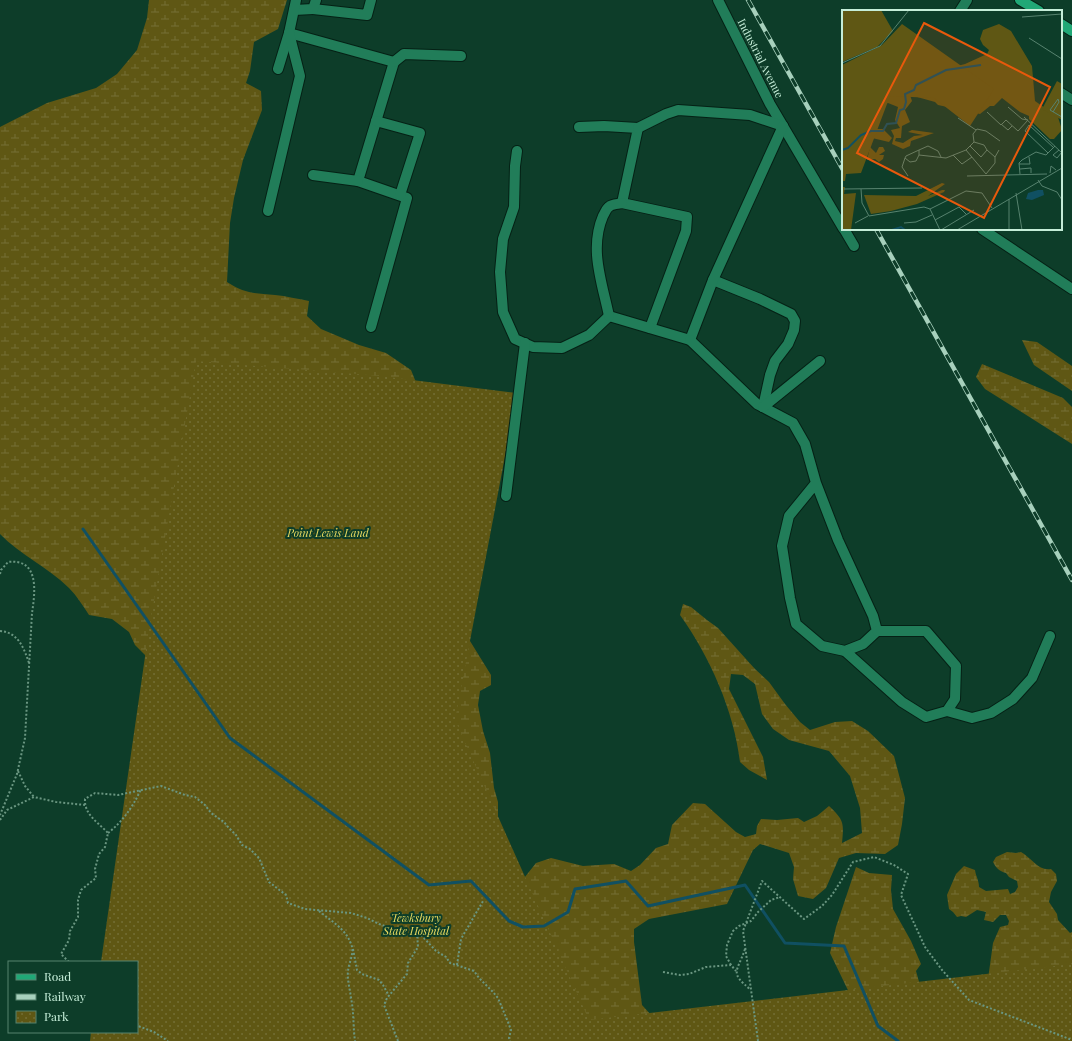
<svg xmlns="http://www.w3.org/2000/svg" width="1072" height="1041" viewBox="0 0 1072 1041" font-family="'Playfair Display',serif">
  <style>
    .wetland { fill: url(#wetland-marsh) }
    .park { fill: url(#park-dots) }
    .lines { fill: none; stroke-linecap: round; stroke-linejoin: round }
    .stream { stroke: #105062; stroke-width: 3 }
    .minor-casing { stroke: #052115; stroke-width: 12 }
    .major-casing { stroke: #052115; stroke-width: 12 }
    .path { stroke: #6a9681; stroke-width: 2; stroke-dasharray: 2 2; stroke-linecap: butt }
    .minor { stroke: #217d59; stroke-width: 10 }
    .major { stroke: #20a876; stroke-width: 10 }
    .rail-casing { stroke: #a7d0bc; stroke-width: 4.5 }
    .rail { stroke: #0d3d29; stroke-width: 3; stroke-dasharray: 9; stroke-linecap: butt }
    .labels { text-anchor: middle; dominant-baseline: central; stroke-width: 4; stroke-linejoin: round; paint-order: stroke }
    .street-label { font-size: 11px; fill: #c5edd8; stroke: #0d3d29 }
    .park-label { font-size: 11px; font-style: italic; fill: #e9da60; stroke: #0d3d29 }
    .inset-river { fill: none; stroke: #105062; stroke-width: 2 }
    .inset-road { fill: none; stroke: #57836f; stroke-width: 1 }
    .view { fill: #e8590c; fill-opacity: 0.15; stroke: #e8590c; stroke-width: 2 }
    .inset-edge { fill: none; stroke: #c5edd8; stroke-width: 2 }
  </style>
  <defs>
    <pattern id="wetland-marsh" width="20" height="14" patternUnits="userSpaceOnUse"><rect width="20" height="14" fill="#5f5714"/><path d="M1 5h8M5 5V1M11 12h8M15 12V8" fill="none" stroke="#746f35"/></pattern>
    <pattern id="park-dots" width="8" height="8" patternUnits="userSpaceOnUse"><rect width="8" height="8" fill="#5f5714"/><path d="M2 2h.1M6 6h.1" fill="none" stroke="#746f35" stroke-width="1.8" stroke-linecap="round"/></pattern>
  </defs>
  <rect width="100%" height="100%" fill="#0d3d29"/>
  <!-- wetland -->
  <g class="wetland">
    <path d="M149 0H287L278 29 254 42 250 71 246 83 261 91 262 110 243 160 234 198 230 223 227 282C245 294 255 293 275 295 286 296 298 299 309 301L307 316 321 329 359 345 386 353 411 370 428 412 470 641 491 675V685L480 691 478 705 483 731 490 753 494 788 498 802V829L517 887 536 863 551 858 583 866 614 864 631 871 640 865 656 848 668 844 672 825 693 803 705 804 736 832 745 837 756 834 757 826 761 819 777 820 798 818 804 822 817 816 829 806C844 820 844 823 842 843L862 833 860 808 850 776 829 751 789 740 773 729 762 714 755 684 743 675 731 674 729 689 763 757 767 780 749 770 740 762C734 711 710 657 680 615L683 604 691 607 707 620 718 628 755 669 769 682 785 704 800 722 810 730 835 722 852 721 868 731 894 756 905 798 902 824 898 845 885 854 856 853 839 858 826 888 813 899 798 896 793 879 794 867 789 853 760 844 753 850 727 904 649 919 634 929V942L642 1005 673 1039 576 1041 168 678 135 645 129 632 112 619 89 615C83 606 77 596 69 588 48 567 20 555 0 534V127L47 103 96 88 117 74 137 50 147 18Z"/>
    <path d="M1022 340 1037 342 1072 366V391L1034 365Z"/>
    <path d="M982 364 1063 398 1072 407V444L985 389 976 377Z"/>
    <path d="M1007 852 1016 853 1021 852C1033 859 1038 871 1051 869L1056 874 1057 881 1051 892 1049 902 1057 914 1058 920 1070 933 1072 932V974L988 979 993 943 1000 927 1008 925 1009 921 1006 915H1000L993 922 984 920 986 912 977 910 966 917 961 916 957 917 953 912 949 909 947 895 956 874 964 866 975 870C976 877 979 880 979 887L986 891 1008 889 1010 894 1015 892 1018 887 1017 881 1009 877 1006 873C999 871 996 868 993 862L996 857Z"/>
    <path d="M856 867 869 873 892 875 891 890 893 909 911 941 921 964 916 971 923 996 858 1011 830 953 836 927Z"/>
  </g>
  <!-- park -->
  <path class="park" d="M196 361 380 376 517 393 455 720 589 1020 1072 964V1041H90L91 1032H137V962H101L149 629Z"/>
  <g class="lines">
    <!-- stream -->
    <path class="stream" d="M83 529 230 738 429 885 471 881 509 921 523 927 544 926 568 912 575 889 626 881 648 906 745 885 785 943 844 946 878 1026 898 1041"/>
    <!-- minor casing -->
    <g class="minor-casing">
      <g id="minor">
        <path d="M718 0 770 104 843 228"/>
        <path d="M313 9 367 15 371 0"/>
        <path d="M294 10 313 9 316 0"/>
        <path d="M960 11 967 0"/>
        <path d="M289 33 394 62 358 181 407 198 371 327"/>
        <path d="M394 62 404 54 461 56"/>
        <path d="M278 69 289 33 296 0"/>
        <path d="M1061 93 1072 100"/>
        <path d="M376 121 420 133 400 195"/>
        <path d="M579 127 604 126 638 128 622 203 687 217 686 231 650 328"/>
        <path d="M638 128 666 114 678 110 750 115 783 126"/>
        <path d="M517 151 515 166 514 207 503 239 500 272 503 312 515 339 533 347 562 348 589 335 609 316"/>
        <path d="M313 175 358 181"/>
        <path d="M268 211 300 76 289 33"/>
        <path d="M844 229 854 246"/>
        <path d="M982 229 1072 289"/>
        <path d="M713 280 760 299 791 314 795 321 794 330 788 344 775 361 770 375 763 407"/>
        <path d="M609 316 690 340 713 280 783 126"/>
        <path d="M609 316C602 282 589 249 603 216 605 213 606 208 610 206 613 204 619 204 622 203"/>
        <path d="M690 340 757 404 793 423 805 444 816 483 838 540 873 616 877 631 863 644 845 651 822 646 796 624 790 598 782 546 789 516 816 483"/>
        <path d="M763 407 820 361"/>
        <path d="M506 496 525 343"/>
        <path d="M845 651 902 702 926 717 947 711 955 699 956 666 926 631H877"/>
        <path d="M947 711 972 718 991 713 1013 699 1032 678 1050 636"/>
      </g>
    </g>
    <!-- major casing -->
    <g class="major-casing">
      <g id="major">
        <path d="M1020 0 1039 11"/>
        <path d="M1061 24 1072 31"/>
      </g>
    </g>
    <!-- path -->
    <g class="path">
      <path d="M0 574 1 570 8 562C40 558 35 593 32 613L25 738 17 774 0 815"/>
      <path d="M0 631C18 632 24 648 29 663"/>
      <path d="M18 771 25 786 34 797"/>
      <path d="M0 820 7 810 34 797 56 802 85 805"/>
      <path d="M108 833C123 821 133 807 141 789"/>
      <path d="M319 911C331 921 346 929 351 944 355 952 349 962 348 971 347 980 350 989 351 998 354 1012 353 1027 355 1041"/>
      <path d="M353 949 357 970 362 974 379 980 383 985 389 996"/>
      <path d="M745 949C737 973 729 972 751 990"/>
      <path d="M69 962 61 954 69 940 70 931 78 917V900L81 890 96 878 95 869 99 854 105 847 108 833C99 823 84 815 85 799L95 793 118 795 161 786 185 795 195 797 205 805 211 813 224 822 228 827 236 835 242 845 250 849 259 858 269 882 286 895 288 903 305 909 351 913 367 918 379 924 397 930H409L417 933 423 937 436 951 446 957 450 963 474 971 479 978 492 991 498 998 508 1022 511 1030 509 1038 510 1041"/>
      <path d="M457 965 461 939 483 901"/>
      <path d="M731 965 726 956 727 945 733 931 739 926 751 921 758 912 771 900 780 897"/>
      <path d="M663 972 680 975 689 974 706 967 731 965 736 971"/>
      <path d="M137 1023 138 1026 154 1032 168 1041"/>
      <path d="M398 1041 384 1005 387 998 407 974 408 963 418 947 417 933"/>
      <path d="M758 1041 743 931 762 881 804 919 822 906 832 895 853 862 874 857 894 865 908 874 901 895 925 947 942 970 969 1000 1072 1040"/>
    </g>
    <!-- minor -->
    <use href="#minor" class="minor"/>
    <!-- major -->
    <use href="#major" class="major"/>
    <!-- rail casing -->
    <g class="rail-casing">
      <g id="rail">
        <path d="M748 0 843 170"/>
        <path d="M876 229 1072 580"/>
      </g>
    </g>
    <!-- rail -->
    <use href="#rail" class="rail"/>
  </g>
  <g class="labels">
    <!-- street labels -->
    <g class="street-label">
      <text transform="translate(761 58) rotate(63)">Industrial Avenue</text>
    </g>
    <!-- park labels -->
    <g class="park-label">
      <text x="328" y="532">Point Lewis Land</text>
      <text x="416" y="917">Tewksbury<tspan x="416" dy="13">State Hospital</tspan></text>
    </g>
  </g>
  <!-- overview -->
  <g transform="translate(842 10)">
    <rect width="220" height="220" fill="#0d3d29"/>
    <path d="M157 14 169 21 190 56 193 91 216 107 220 120 212 129H208L187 109V106L178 102 160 88 152 96H148L138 104 96 95 93 92 68 85 70 91 63 100 68 112 60 116 59 128H54L53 131 61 133 72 126 81 125 66 122 70 120 92 123 69 131 68 136 61 139 50 134 52 126 49 120 58 118 53 110 56 97 46 93 40 95 22 80 123 54 145 44 147 40 141 35 138 29 141 20ZM32 119H41L50 128 47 132 30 128 0 134ZM28 137 34 143 37 137H41L43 141 37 145H42L41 149 37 152 33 149 25 150ZM100 173 103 174 86 186 100 180H103L102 182 75 194 49 201 29 204 22 185 74 186Z" fill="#5f5714"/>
    <path d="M0 0H39L51 21 35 37 0 52ZM60 14 152 79 128 116 92 88 48 86 19 163 4 164 3 171H0V55L40 35ZM215 71 220 74V110L200 99ZM0 177H3L2 184 14 183 9 220H0Z" fill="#5f5714"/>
    <path d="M196 180H201L202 185 190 190 184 189 186 183Z" fill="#105062"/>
    <path class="inset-river" d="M0 140 6 138 19 125 29 121H41L45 114 54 113 58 100 62 99 64 92 63 84 72 80 74 75 104 60 139 55M50 220 59 217 63 220"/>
    <path class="inset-road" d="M180 7 220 4M187 28 220 49M0 53 38 36 67 0M166 97 180 109 186 110M145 102 159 115 164 110 176 121 186 110M211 102 217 92 216 89 208 100 220 107M182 107 220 143M116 108 134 120M159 114 166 120 170 116M187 115 183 121 206 143M187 115 212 138M132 132 124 140 144 164M132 132 131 124 135 119 144 121 158 131M132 132 142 135 145 140M128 136 139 147 145 140 153 147 157 140M77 140 64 146 63 148 68 152 74 151 77 145M217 140 211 145 215 148 220 142M111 145 120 154 130 147M99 147 96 141 86 136 77 140V145L104 148 124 140M63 148 60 157 66 166M177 154H188L187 147M178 159 189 158V163M208 163 209 156 214 160M144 164 153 153V147M178 164 177 153 180 150 194 142 204 145 213 136M125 166 205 164M196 170 200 176 215 182 220 190M2 179 80 178M19 179 20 193 27 206 82 197 88 199 98 220M174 183 180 220M167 189V220M88 199 124 181 140 183 150 198M93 210 117 197 124 204M74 212 90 205M13 213 26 206M62 213 74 212M99 220 132 200M115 220 220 158"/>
    <path class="view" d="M82 13 208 77 142 208 15 143Z"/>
    <rect width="220" height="220" class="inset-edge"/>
  </g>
  <!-- legend -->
  <rect x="8" y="961" width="130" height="72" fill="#0d3d29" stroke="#57836f"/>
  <rect x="16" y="974" width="20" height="6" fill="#20a876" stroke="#57836f"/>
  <text x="44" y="981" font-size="12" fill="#c5edd8">Road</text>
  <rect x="16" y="994" width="20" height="6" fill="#a7d0bc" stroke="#57836f"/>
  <text x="44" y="1001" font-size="12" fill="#c5edd8">Railway</text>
  <rect x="16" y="1011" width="20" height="12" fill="url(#park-dots)" stroke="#57836f"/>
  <text x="44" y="1021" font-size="12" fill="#c5edd8">Park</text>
</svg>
